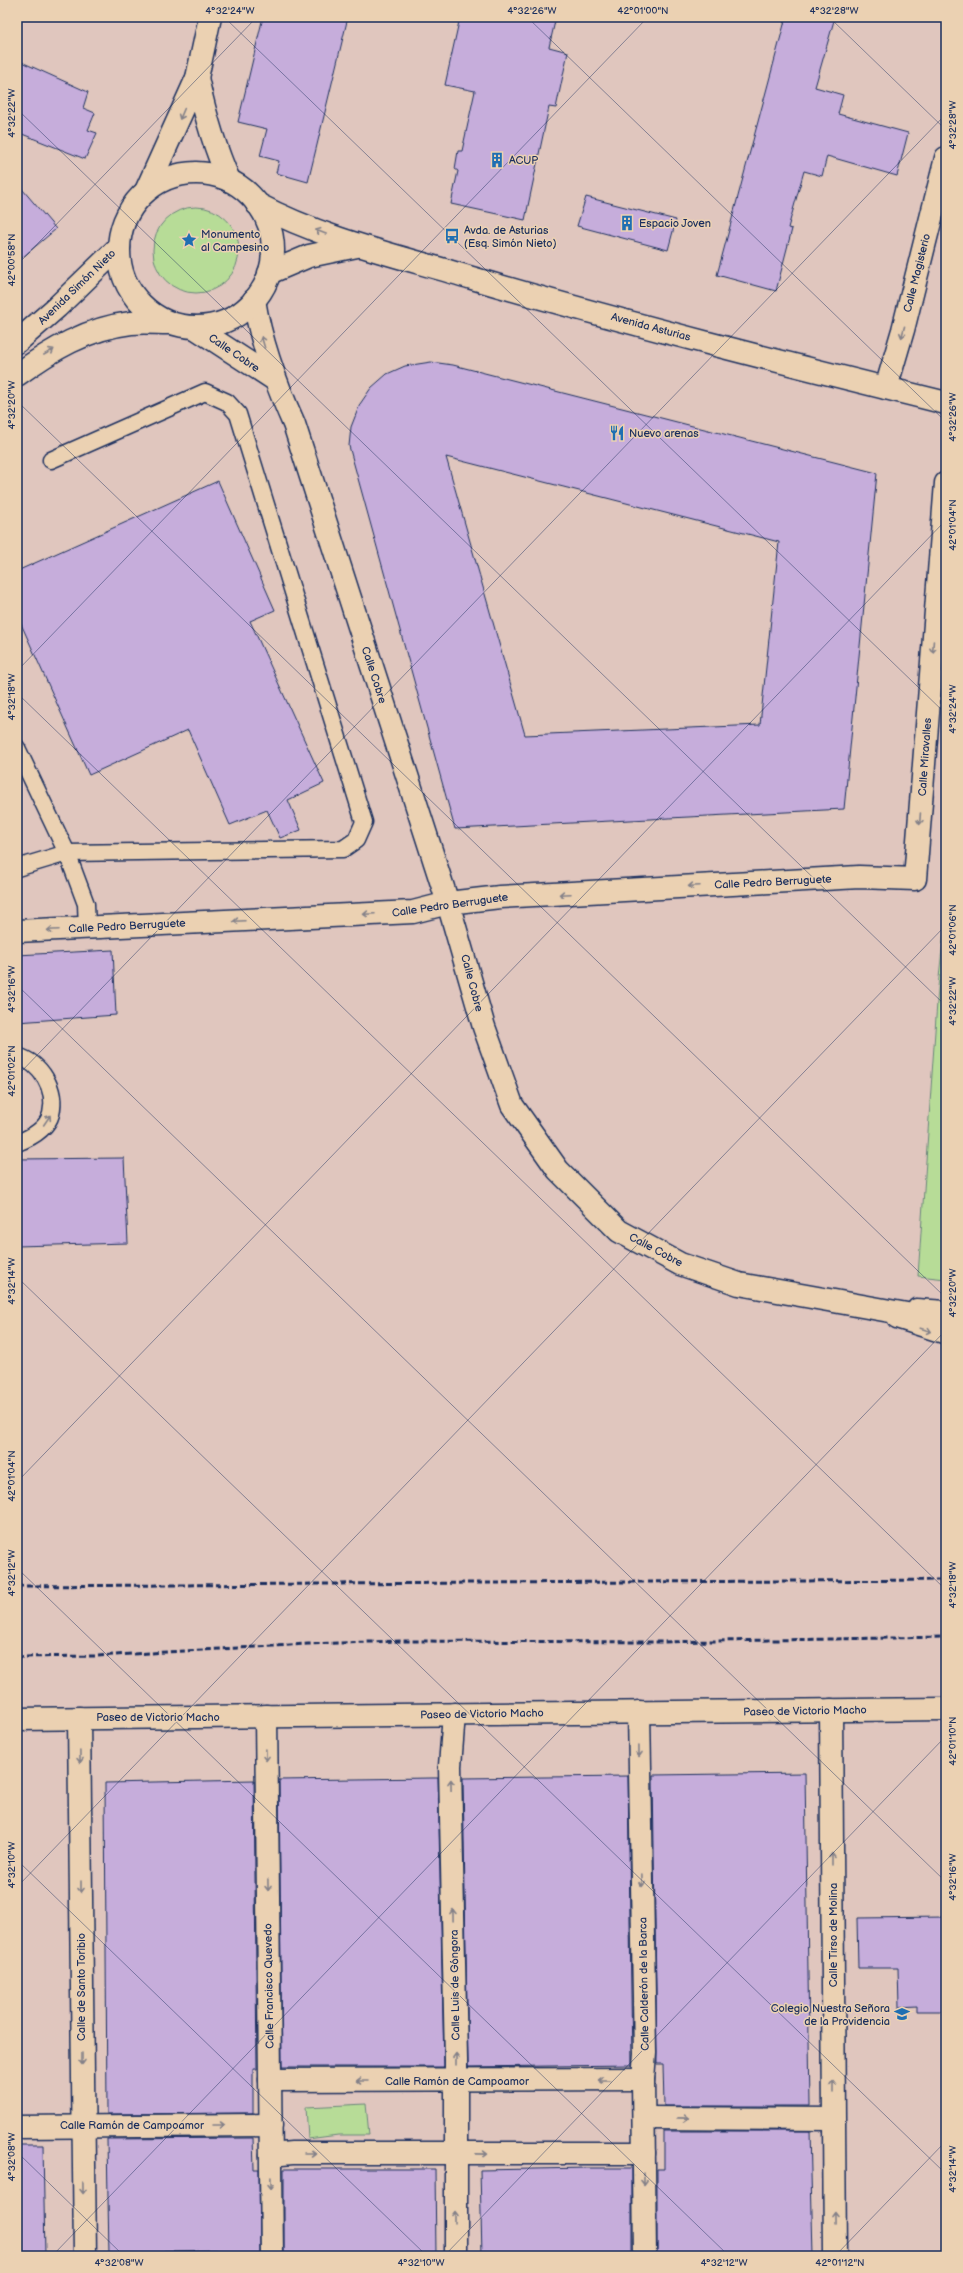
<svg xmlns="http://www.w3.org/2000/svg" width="963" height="2273" viewBox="0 0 963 2273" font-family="'Balsamiq Sans',sans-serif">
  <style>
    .green { fill: #b7dc97; stroke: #69867a }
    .building { fill: #c6addb; stroke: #1b2f5e; fill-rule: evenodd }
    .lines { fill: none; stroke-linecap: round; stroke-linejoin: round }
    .lane-casing { stroke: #1b2f5e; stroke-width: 19 }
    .street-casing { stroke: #1b2f5e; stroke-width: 25 }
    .secondary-casing { stroke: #1b2f5e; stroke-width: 25 }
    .primary-casing { stroke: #1b2f5e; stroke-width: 25 }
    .lane { stroke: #ebd1b2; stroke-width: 16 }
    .street { stroke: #ebd1b2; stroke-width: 22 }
    .secondary { stroke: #ebd1b2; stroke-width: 22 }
    .primary { stroke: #ebd1b2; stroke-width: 22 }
    .rail { stroke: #1b2f5e; stroke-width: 3; stroke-dasharray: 6 3; stroke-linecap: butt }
    .oneway { stroke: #838088 }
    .ticks { fill: none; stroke: #1b2f5e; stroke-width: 1; stroke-opacity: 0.45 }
    .labels { text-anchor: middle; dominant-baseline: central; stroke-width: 3; stroke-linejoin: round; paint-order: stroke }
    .poi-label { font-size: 11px; fill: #1b2f5e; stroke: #ebd1b2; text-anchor: start }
    .street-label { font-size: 11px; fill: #1b2f5e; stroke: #ebd1b2 }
    .neatline { fill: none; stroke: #1b2f5e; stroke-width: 1.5 }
    .ticks-label { font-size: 10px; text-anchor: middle; fill: #1b2f5e }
  </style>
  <rect width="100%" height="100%" fill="#e0c6be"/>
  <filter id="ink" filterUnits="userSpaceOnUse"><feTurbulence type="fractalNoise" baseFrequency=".025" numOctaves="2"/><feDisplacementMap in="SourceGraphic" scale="8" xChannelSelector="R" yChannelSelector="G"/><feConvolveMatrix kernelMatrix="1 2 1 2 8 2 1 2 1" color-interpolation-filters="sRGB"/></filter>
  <g filter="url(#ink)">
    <!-- green -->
    <g class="green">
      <circle cx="196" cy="250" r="43"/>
      <path d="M946 909V1279L918 1276 938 988Z"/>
      <path d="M366 2104 369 2135H338L308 2139 306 2107Z"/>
    </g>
    <!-- building -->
    <g class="building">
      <path d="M263 17H348L308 182 276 173 279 161 260 156 267 129 238 122Z"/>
      <path d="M460 17H556L549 47 568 52 556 108 549 107 525 220 451 204 458 171 455 169 458 151H462L475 91 445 85Z"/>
      <path d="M786 17H835L815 87 843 95 838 114 908 133 897 176 827 156 822 176 804 171 788 228 792 229 776 291 717 275Z"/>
      <path d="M17 60 88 92 83 108 95 113 88 130 97 133 85 159 17 132Z"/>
      <path d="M17 183 56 229 17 262Z"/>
      <path d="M586 197 676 220 668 250 577 226Z"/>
      <path d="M431 362 453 365 877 473 844 809 455 829 349 446 351 427 360 404 371 388 387 374 405 366ZM446 457 779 542 760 725 525 735Z"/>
      <path d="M218 481 275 610 250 621 324 783 288 800 301 830 280 838 267 810 230 825 188 730 89 775 17 615V571Z"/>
      <path d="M113 950 116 1015 17 1022V955Z"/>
      <path d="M124 1158 128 1243 17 1246V1159Z"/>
      <path d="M805 1773 810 2106H664L663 2064H657L653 1775Z"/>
      <path d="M628 1776 632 2065 468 2067 463 1778Z"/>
      <path d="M432 1778H438L444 2067H282L279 1780Z"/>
      <path d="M254 1780 257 2069H253V2113L107 2114 105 1783Z"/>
      <path d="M946 1917V2011H917V2006L899 2007 898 1968H858L857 1918Z"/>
      <path d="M664 2131H810L813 2256H657V2169H664Z"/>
      <path d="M253 2138 254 2169H259L260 2256H223V2250L164 2251V2256H109L107 2139Z"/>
      <path d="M17 2145H43L45 2256H17Z"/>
      <path d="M589 2168H632V2256H482L480 2170Z"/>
      <path d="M284 2169H435L436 2256H284Z"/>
    </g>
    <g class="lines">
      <!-- lane casing -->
      <g class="lane-casing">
        <g id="lane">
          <path d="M17 748 67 853 343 849 356 840 364 822 238 414 227 402 205 392 51 460"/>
          <path d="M17 868 67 853 86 904 87 928"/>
          <path d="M17 1056C41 1063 57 1089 51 1114 47 1129 30 1138 17 1143"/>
          <path d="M916 1307 946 1309"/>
          <path d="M896 1320 946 1336"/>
        </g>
      </g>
      <!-- street casing -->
      <g class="street-casing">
        <g id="street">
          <path d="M254 300C261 344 276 384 294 424L448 903 484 1027 512 1105 558 1170 619 1231 680 1264 739 1284 946 1321"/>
          <path d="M194 327 274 379"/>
          <path d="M886 388 903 330 946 158"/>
          <path d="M17 931 413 912 448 903 500 897 859 877 915 879 946 483"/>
          <path d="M831 1710 835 2256"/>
          <path d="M639 1712 645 2053 643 2079 645 2256"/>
          <path d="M454 1714 450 1766 456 2060V2256"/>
          <path d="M266 1716 272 2256"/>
          <path d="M79 1718 85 2256"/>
          <path d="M17 1719 946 1709"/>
          <path d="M270 2080 643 2079"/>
          <path d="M644 2118 833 2119"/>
          <path d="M17 2127 271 2125"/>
          <path d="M271 2155 292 2153H644"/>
        </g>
      </g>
      <!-- secondary casing -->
      <g class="secondary-casing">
        <g id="secondary">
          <path d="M197 78C205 114 214 147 229 180"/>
          <circle cx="196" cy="250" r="77"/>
          <path d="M146 191 197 78 210 17"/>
          <path d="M17 342 57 307 119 247"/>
          <path d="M17 375C51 350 88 328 131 323 143 322 156 323 168 323"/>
        </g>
      </g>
      <!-- primary casing -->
      <g class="primary-casing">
        <g id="primary">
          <path d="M257 204C325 240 399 256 472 278 628 324 788 364 946 403"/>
          <path d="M269 273 309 256 357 246"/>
        </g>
      </g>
      <!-- lane -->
      <use href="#lane" class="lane"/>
      <!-- street -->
      <use href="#street" class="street"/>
      <!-- secondary -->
      <use href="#secondary" class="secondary"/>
      <!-- primary -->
      <use href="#primary" class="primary"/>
      <!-- rail -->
      <g class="rail">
        <path d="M17 1586 946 1580"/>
        <path d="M17 1657 97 1656 308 1644 401 1641 658 1642 946 1637"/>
      </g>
    </g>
    <!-- one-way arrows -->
    <defs><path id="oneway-shaft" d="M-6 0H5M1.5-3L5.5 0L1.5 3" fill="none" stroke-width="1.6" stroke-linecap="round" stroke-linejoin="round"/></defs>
    <g class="oneway">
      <use href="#oneway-shaft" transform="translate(182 114) rotate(113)"/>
      <use href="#oneway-shaft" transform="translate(321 232) rotate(-159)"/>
      <use href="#oneway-shaft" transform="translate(903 332) rotate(105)"/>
      <use href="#oneway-shaft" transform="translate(263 342) rotate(-106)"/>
      <use href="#oneway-shaft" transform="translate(49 352) rotate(-30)"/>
      <use href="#oneway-shaft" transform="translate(933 647) rotate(94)"/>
      <use href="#oneway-shaft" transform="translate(920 819) rotate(94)"/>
      <use href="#oneway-shaft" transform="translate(694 886) rotate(177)"/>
      <use href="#oneway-shaft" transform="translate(565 894) rotate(177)"/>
      <use href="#oneway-shaft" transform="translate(369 914) rotate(177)"/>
      <use href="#oneway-shaft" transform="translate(239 921) rotate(177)"/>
      <use href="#oneway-shaft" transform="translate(53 930) rotate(177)"/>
      <use href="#oneway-shaft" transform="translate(47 1120) rotate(-56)"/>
      <use href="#oneway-shaft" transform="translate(926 1330) rotate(18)"/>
      <use href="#oneway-shaft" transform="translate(639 1751) rotate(89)"/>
      <use href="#oneway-shaft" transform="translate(266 1755) rotate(89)"/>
      <use href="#oneway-shaft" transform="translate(80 1757) rotate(89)"/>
      <use href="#oneway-shaft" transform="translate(451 1785) rotate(-91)"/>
      <use href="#oneway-shaft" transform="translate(832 1859) rotate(-90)"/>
      <use href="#oneway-shaft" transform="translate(642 1881) rotate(89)"/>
      <use href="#oneway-shaft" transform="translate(268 1885) rotate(89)"/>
      <use href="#oneway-shaft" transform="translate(81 1887) rotate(90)"/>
      <use href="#oneway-shaft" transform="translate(453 1915) rotate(-91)"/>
      <use href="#oneway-shaft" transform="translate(82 2059) rotate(90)"/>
      <use href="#oneway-shaft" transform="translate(456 2059) rotate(-90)"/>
      <use href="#oneway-shaft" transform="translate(604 2080) rotate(180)"/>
      <use href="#oneway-shaft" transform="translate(362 2081) rotate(-180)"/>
      <use href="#oneway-shaft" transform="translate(833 2087) rotate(-90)"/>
      <use href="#oneway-shaft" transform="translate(683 2118) rotate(1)"/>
      <use href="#oneway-shaft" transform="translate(219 2125)"/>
      <use href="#oneway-shaft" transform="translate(310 2153)"/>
      <use href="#oneway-shaft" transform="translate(482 2154) rotate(1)"/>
      <use href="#oneway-shaft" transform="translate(644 2179) rotate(90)"/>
      <use href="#oneway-shaft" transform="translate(271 2183) rotate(89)"/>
      <use href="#oneway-shaft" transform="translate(83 2188) rotate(89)"/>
      <use href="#oneway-shaft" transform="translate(455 2217) rotate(-90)"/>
      <use href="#oneway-shaft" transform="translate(835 2217) rotate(-91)"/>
    </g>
  </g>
  <!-- ticks -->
  <path class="ticks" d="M224 17 946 714M527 17 946 422M829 17 946 130M17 109 946 1006M17 265 257 17M17 401 946 1298M17 671 648 17M17 693 946 1590M17 985 946 1882M17 1076 946 114M17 1277 946 2174M17 1482 946 520M17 1568 729 2256M17 1860 427 2256M17 1887 946 925M17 2152 124 2256M52 2256 946 1330M444 2256 946 1736M835 2256 946 2141"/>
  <!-- icons -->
  <defs>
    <g id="building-bare" transform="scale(1.2)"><path d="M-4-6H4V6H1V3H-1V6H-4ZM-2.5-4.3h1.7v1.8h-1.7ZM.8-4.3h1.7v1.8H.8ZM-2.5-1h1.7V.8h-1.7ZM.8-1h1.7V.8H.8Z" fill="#1f6fb2" stroke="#ebd1b2" stroke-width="2.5" paint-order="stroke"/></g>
    <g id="bus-bare" transform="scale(1.2)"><path d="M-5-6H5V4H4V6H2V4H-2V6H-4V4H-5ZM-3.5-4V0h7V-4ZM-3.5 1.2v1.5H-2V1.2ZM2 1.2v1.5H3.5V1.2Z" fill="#1f6fb2" stroke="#ebd1b2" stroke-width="2.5" paint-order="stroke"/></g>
    <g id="sight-bare" transform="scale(1.2)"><path d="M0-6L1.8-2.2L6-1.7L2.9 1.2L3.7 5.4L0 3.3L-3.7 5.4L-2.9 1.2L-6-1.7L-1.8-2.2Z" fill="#1f6fb2" stroke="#ebd1b2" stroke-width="2.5" paint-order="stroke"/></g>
    <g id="restaurant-bare" transform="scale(1.2)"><path d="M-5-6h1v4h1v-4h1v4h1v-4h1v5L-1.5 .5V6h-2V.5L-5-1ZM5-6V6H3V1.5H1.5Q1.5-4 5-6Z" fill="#1f6fb2" stroke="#ebd1b2" stroke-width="2.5" paint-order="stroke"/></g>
    <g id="school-bare" transform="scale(1.2)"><path d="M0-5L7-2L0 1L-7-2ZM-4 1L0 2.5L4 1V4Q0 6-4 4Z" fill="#1f6fb2" stroke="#ebd1b2" stroke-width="2.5" paint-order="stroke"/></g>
  </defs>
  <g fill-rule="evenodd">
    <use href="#building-bare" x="497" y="160"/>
    <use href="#building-bare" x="627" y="223"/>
    <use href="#bus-bare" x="452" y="236"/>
    <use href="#sight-bare" x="189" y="240"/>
    <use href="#restaurant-bare" x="617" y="433"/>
    <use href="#school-bare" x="902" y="2014"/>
  </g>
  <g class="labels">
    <!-- poi labels -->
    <g class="poi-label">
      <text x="509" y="160">ACUP</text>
      <text x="639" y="223">Espacio Joven</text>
      <text x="464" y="230">Avda. de Asturias<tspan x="464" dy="13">(Esq. Simón Nieto)</tspan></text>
      <text x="201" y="234">Monumento<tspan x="201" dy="13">al Campesino</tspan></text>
      <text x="629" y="433">Nuevo arenas</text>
      <text x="890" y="2008" text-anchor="end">Colegio Nuestra Señora<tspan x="890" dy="13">de la Providencia</tspan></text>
    </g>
    <!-- street labels -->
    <g class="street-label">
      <text transform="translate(917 273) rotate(-76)">Calle Magisterio</text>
      <text transform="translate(77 287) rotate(-44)">Avenida Simón Nieto</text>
      <text transform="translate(651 327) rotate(15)">Avenida Asturias</text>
      <text transform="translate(234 353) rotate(34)">Calle Cobre</text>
      <text transform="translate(374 675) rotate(72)">Calle Cobre</text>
      <text transform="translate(925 757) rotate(-86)">Calle Miravalles</text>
      <text transform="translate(773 882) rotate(-3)">Calle Pedro Berruguete</text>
      <text transform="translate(450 905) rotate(-8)">Calle Pedro Berruguete</text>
      <text transform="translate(127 926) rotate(-3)">Calle Pedro Berruguete</text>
      <text transform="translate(472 983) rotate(75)">Calle Cobre</text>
      <text transform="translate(656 1250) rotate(28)">Calle Cobre</text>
      <text transform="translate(805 1711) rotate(-1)">Paseo de Victorio Macho</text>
      <text transform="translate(482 1714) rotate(-1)">Paseo de Victorio Macho</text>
      <text x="158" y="1717">Paseo de Victorio Macho</text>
      <text transform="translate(833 1935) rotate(-90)">Calle Tirso de Molina</text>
      <text transform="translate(644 1984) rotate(-91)">Calle Calderón de la Barca</text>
      <text transform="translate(455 1985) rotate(-91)">Calle Luis de Góngora</text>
      <text transform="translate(269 1986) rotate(-91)">Calle Francisco Quevedo</text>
      <text transform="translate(81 1987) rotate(-90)">Calle de Santo Toribio</text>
      <text x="457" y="2081">Calle Ramón de Campoamor</text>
      <text x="132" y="2125">Calle Ramón de Campoamor</text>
    </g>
  </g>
  <!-- margin -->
  <rect width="963" height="2273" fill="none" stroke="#ebd1b2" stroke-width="44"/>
  <rect x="22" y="22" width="919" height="2229" class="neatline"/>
  <g class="ticks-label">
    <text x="230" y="14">4°32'24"W</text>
    <text x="532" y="14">4°32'26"W</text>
    <text x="643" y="14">42°01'00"N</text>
    <text x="834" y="14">4°32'28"W</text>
    <text transform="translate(11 113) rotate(-90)" y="4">4°32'22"W</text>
    <text transform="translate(952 125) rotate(-90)" y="4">4°32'28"W</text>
    <text transform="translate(11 260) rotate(-90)" y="4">42°00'58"N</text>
    <text transform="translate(11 405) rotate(-90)" y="4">4°32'20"W</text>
    <text transform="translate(952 417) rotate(-90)" y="4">4°32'26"W</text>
    <text transform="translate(952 525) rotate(-90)" y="4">42°01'04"N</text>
    <text transform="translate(11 697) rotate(-90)" y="4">4°32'18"W</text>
    <text transform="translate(952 709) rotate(-90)" y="4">4°32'24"W</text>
    <text transform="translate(952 930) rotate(-90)" y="4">42°01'06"N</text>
    <text transform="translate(11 989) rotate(-90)" y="4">4°32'16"W</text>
    <text transform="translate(952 1001) rotate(-90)" y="4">4°32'22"W</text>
    <text transform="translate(11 1071) rotate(-90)" y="4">42°01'02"N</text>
    <text transform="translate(11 1281) rotate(-90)" y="4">4°32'14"W</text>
    <text transform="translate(952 1293) rotate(-90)" y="4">4°32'20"W</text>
    <text transform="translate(11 1476) rotate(-90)" y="4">42°01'04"N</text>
    <text transform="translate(11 1573) rotate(-90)" y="4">4°32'12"W</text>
    <text transform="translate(952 1585) rotate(-90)" y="4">4°32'18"W</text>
    <text transform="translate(952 1741) rotate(-90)" y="4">42°01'10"N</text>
    <text transform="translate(11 1865) rotate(-90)" y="4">4°32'10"W</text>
    <text transform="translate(952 1877) rotate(-90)" y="4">4°32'16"W</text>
    <text transform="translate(11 2157) rotate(-90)" y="4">4°32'08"W</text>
    <text transform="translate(952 2169) rotate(-90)" y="4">4°32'14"W</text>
    <text x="119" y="2266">4°32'08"W</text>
    <text x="421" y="2266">4°32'10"W</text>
    <text x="724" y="2266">4°32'12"W</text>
    <text x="840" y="2266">42°01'12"N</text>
  </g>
</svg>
